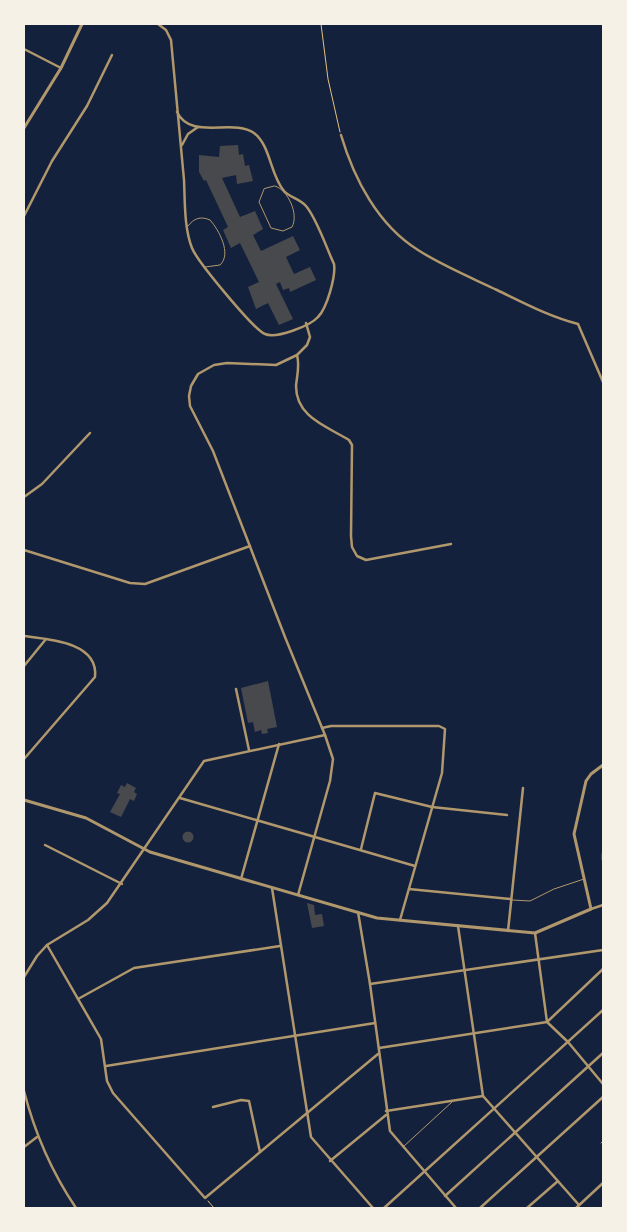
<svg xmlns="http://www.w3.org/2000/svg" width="627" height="1232" viewBox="0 0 627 1232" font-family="'Roboto Serif',serif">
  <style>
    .building { fill: #48494c }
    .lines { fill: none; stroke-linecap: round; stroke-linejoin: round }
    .path { stroke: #e5c07b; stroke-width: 1 }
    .service { stroke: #b1986c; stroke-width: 1 }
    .minor { stroke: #b1986c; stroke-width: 2.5 }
    .tertiary { stroke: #b1986c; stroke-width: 3 }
  </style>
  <rect width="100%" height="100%" fill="#14213d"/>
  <!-- building -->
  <g class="building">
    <path d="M238 145 239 155 243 154 245 166 249 165 253 181 237 184 236 175 222 178 240 217 255 211 263 229 253 235 261 251 293 236 300 250 286 257 294 274 310 267 316 280 290 292 289 288 283 290 280 282 276 284 293 319 279 325 268 303 256 309 248 287 259 282 240 243 231 248 223 230 228 227 206 180 204 181 199 172V155L219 157 220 146Z"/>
    <path d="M268 681 277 727 267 729 268 733 262 734 261 730 255 732 253 722 248 723 241 688Z"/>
    <path d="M127 783 136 788 134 792 137 794 134 801 130 799 121 817 110 812 120 794 117 793 121 785 125 787Z"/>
    <circle cx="188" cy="837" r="5.5"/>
    <path d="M307 903 314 905 315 915 322 914 324 926 312 928Z"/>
  </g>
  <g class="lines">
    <!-- path -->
    <g class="path">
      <path d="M321 24 328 79 340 132"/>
      <path d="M208 1201 214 1208"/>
    </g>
    <!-- service -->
    <g class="service">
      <path d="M275 186C288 190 299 214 292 227L283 231 271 228 259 202 264 189Z"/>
      <path d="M188 226C194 218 201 216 210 220 219 230 232 254 220 265L205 267"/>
      <path d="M512 900 530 901 554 889 584 879"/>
      <path d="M601 1143 603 1141"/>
      <path d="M403 1147 452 1102"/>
    </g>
    <!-- minor -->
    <g class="minor">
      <path d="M158 24 166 30 171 40C175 87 180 133 184 180 185 201 184 228 192 248 197 261 254 330 265 334 276 339 310 326 318 317 327 308 336 276 334 264 326 247 317 219 306 206 300 199 289 197 284 191 270 175 271 146 254 133 233 118 191 141 177 112"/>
      <path d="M24 49 61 68"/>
      <path d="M341 135C354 179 378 225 418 250 441 265 472 278 497 290 524 303 548 316 578 324L603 382"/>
      <path d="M182 145 188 134 198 127"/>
      <path d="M24 216 52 161 87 106 112 55"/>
      <path d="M297 355C300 366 297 375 296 386 296 417 326 426 349 440L352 445 351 536 352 547 357 556 366 560 451 544"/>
      <path d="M24 497 42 484 90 433"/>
      <path d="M24 550 130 583 145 584 250 546"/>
      <path d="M24 636C48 639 99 642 95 677L24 759"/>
      <path d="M24 666 46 639"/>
      <path d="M236 689 249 750"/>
      <path d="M322 728 331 726H439L445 729 442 773 400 920"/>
      <path d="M180 798 415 866"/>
      <path d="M45 845 122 884"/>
      <path d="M361 849 375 793 432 807 507 815"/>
      <path d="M603 854V860"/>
      <path d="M241 879 279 744"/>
      <path d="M272 888 311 1137 373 1208"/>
      <path d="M409 889 511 899"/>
      <path d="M298 895 330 781 333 759 325 735 285 637 213 451 190 406 189 396 191 386 198 374 214 365 227 363 276 365 297 355 307 345 310 337 306 323"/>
      <path d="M591 909 603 905"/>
      <path d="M358 912 370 984 390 1131 456 1208"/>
      <path d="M458 926 483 1096 579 1205"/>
      <path d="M508 931 523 788"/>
      <path d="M535 933 547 1022 568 1042 603 1084"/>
      <path d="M47 945 101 1039 107 1081 113 1093 205 1198 378 1054"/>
      <path d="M24 977 37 956 47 945 88 920 107 903 204 761 325 735"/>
      <path d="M370 984 603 950"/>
      <path d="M78 999 134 968 280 946"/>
      <path d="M379 1048 547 1022 603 969"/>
      <path d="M106 1066 375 1023"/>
      <path d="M24 1091C35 1134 51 1171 76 1208"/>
      <path d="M213 1107 241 1100 249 1101 260 1152"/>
      <path d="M386 1111 483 1096"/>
      <path d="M24 1147 37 1137"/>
      <path d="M330 1161 386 1115"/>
      <path d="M445 1196 603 1053"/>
      <path d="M384 1208 603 1010"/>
      <path d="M480 1208 603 1097"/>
      <path d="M527 1208 558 1181"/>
      <path d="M576 1208 603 1183"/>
    </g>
    <!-- tertiary -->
    <g class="tertiary">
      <path d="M24 128 61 68 82 24"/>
      <path d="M24 800 86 818 150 852 377 918 535 933 591 909 574 834 586 781 591 774 603 765"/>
    </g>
  </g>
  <!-- border -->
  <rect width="627" height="1232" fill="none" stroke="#f6f1e7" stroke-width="50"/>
</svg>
